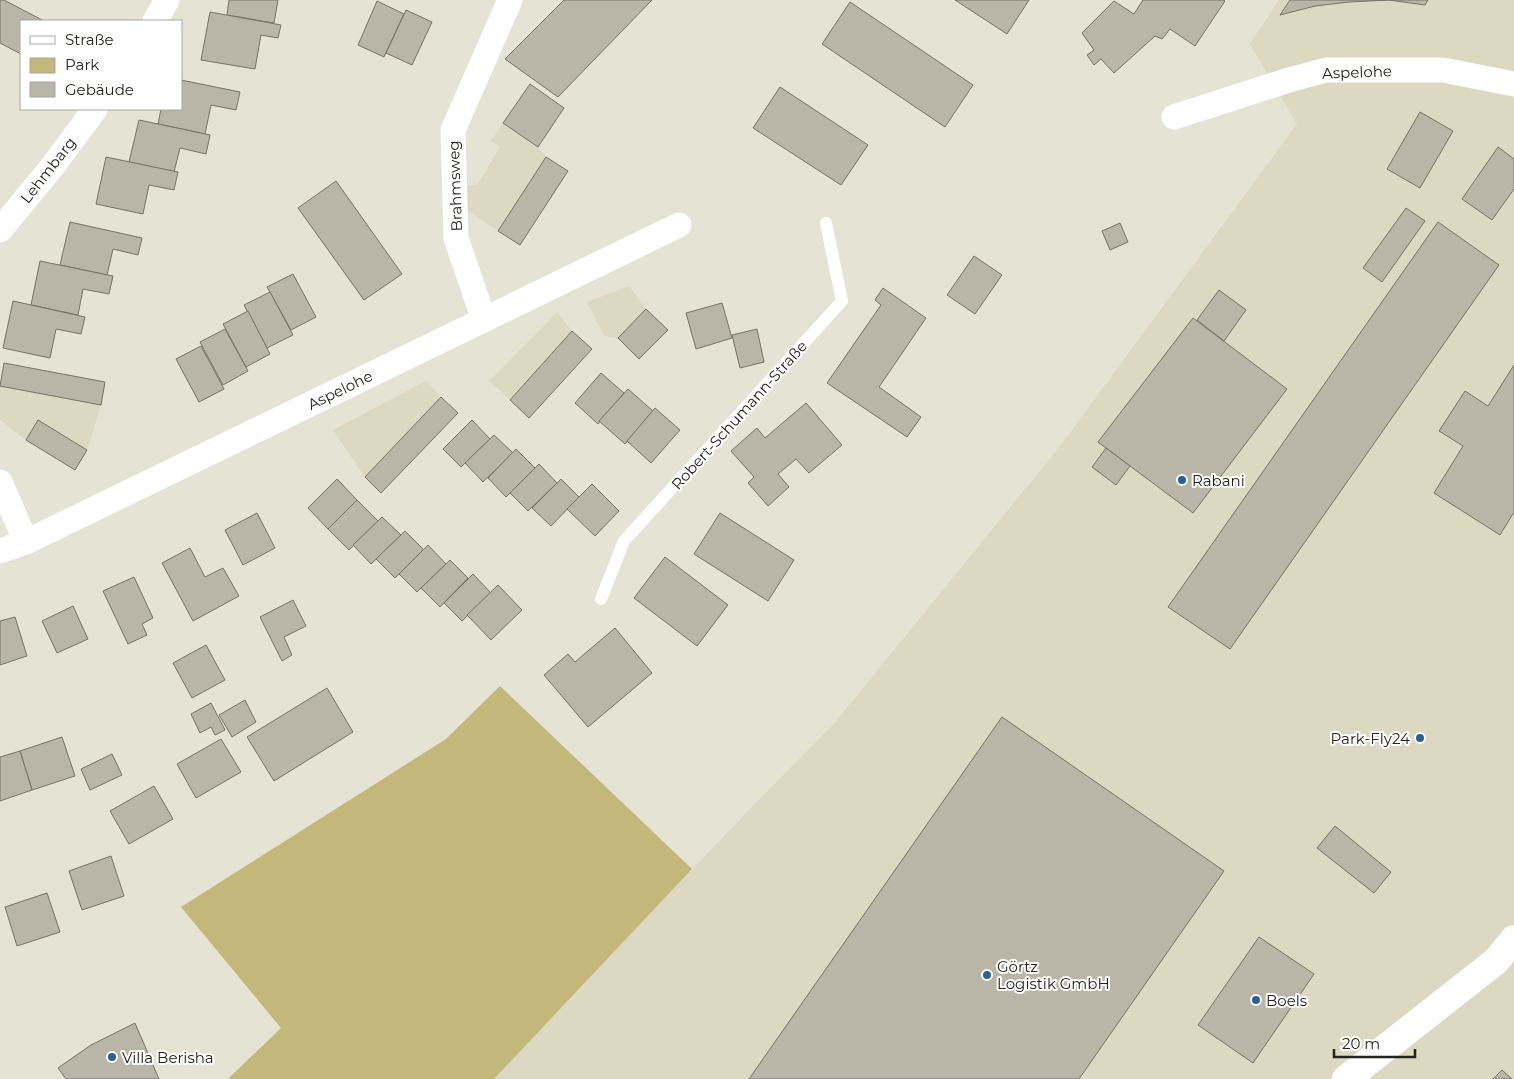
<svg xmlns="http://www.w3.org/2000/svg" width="1514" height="1079" viewBox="0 0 1514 1079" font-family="Montserrat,sans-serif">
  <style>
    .built { fill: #dcd8c2 }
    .green { fill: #c3b77a }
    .building { fill: #b9b6a8; stroke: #767366 }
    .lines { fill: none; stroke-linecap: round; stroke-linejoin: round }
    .service { stroke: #fff; stroke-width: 12 }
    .minor { stroke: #fff; stroke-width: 25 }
    .tertiary { stroke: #fff; stroke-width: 28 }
    .poi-dot { fill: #286098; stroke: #fff; stroke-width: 2 }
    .labels { text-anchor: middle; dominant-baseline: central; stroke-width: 4; stroke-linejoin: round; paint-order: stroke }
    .street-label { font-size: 15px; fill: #23221c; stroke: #fff }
    .poi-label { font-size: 15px; fill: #23221c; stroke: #fff; text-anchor: start }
  </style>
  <rect width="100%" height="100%" fill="#e5e3d4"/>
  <!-- built -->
  <g class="built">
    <path d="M1279 0H1514V1079H494L692 869 837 720 1061 445 1297 124 1250 44Z"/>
    <path d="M503 123 538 147 546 157 498 231 467 210 463 186 477 185 500 147 491 141Z"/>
    <path d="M629 286 646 309 618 338 604 336 587 302Z"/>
    <path d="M557 312 572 331 510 400 489 381Z"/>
    <path d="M426 381 441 397 365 477 333 430Z"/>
    <path d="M0 386 101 405 87 450 39 420 26 440 0 420Z"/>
  </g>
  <!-- green -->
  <path class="green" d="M500 686 692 869 494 1079H228L281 1028 181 907 446 739Z"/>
  <!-- building -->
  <g class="building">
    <path d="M0 0H4L44 21H21V54L0 43Z"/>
    <path d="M229 0H278L274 23 227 15Z"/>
    <path d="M564 0H652L558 97 505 59Z"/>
    <path d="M955 0H1029L1007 34Z"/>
    <path d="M1143 0H1223L1225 1 1195 46 1170 29 1162 39 1155 36 1114 73 1101 59 1094 65 1087 55 1094 50 1082 33 1114 1 1134 14Z"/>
    <path d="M1290 0H1428L1425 5 1389 0 1349 2 1315 6 1280 15Z"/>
    <path d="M377 1 404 14 384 57 358 45Z"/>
    <path d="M850 2 973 85 945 127 822 44Z"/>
    <path d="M406 10 432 22 412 65 386 53Z"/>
    <path d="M210 12 281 25 278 38 261 35 255 69 201 60Z"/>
    <path d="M181 80 240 92 236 110 211 105 205 134 158 124 161 109H181Z"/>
    <path d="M530 84 564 108 538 147 503 123Z"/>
    <path d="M780 87 868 145 841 185 753 128Z"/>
    <path d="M1420 112 1453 131 1420 188 1387 169Z"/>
    <path d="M139 120 210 135 206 154 180 148 174 172 129 162Z"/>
    <path d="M1498 147 1514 159V189L1492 220 1462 199Z"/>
    <path d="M106 157 178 172 174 190 149 185 143 214 96 204Z"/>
    <path d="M546 157 568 171 520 245 498 231Z"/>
    <path d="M336 181 402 274 364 300 298 208Z"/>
    <path d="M1406 208 1425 221 1382 282 1363 268Z"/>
    <path d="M70 222 142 238 138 255 113 249 107 275 60 265Z"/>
    <path d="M1438 222 1499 265 1230 649 1168 607Z"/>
    <path d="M1120 223 1128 242 1110 250 1102 231Z"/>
    <path d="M974 256 1002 275 975 314 947 295Z"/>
    <path d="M40 261 113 276 109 294 83 289 78 315 31 305Z"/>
    <path d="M293 274 316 317 291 330 267 287Z"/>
    <path d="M883 288 926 318 879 387 921 417 907 437 827 383 881 305 875 300Z"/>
    <path d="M1219 290 1246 310 1224 341 1197 320Z"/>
    <path d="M270 292 293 335 267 348 244 305Z"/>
    <path d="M13 301 85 317 81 334 56 329 50 358 3 348Z"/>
    <path d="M722 303 732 338 696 349 686 313Z"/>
    <path d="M646 309 668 330 639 359 618 338Z"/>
    <path d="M248 311 270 354 246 367 223 324Z"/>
    <path d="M1193 318 1287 389 1193 513 1098 442Z"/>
    <path d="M225 329 248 371 223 385 200 342Z"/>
    <path d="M757 329 764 362 740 368 732 335Z"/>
    <path d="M572 331 592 349 529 418 510 400Z"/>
    <path d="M201 346 224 389 199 402 176 359Z"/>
    <path d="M4 363 105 382 101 405 0 386Z"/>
    <path d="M1514 365V512L1500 535 1434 493 1463 446 1439 431 1465 391 1488 406Z"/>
    <path d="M601 373 624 393 598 424 575 403Z"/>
    <path d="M628 389 653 411 625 444 599 421Z"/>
    <path d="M441 397 458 413 381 493 365 477Z"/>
    <path d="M806 403 842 445 809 473 796 459 778 474 789 487 768 506 748 483 754 477 731 451 757 428 765 438Z"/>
    <path d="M655 408 680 430 651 463 627 441Z"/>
    <path d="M38 420 87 450 75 470 26 440Z"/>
    <path d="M472 420 490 439 461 467 443 449Z"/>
    <path d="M494 435 513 453 483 482 465 463Z"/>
    <path d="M1106 448 1130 466 1116 485 1092 467Z"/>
    <path d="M516 449 535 468 506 497 488 478Z"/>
    <path d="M539 464 557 483 528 511 510 493Z"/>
    <path d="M337 479 357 500 328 529 308 508Z"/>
    <path d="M561 479 579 497 551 526 532 508Z"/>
    <path d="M592 484 619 511 595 536 567 509Z"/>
    <path d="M357 500 378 521 349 550 328 529Z"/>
    <path d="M257 513 275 548 243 565 225 530Z"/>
    <path d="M720 513 794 560 768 601 694 554Z"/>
    <path d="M382 517 401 535 371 564 353 545Z"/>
    <path d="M405 531 424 550 395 578 376 559Z"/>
    <path d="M428 545 446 564 417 592 399 574Z"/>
    <path d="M190 548 205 577 223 568 239 596 193 621 162 563Z"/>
    <path d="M665 557 728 605 697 646 634 598Z"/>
    <path d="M450 560 468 578 440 607 421 588Z"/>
    <path d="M473 574 491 593 462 621 444 603Z"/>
    <path d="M134 577 153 618 142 624 147 635 128 644 103 591Z"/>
    <path d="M498 585 522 610 491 640 467 615Z"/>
    <path d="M293 600 306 626 284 637 292 655 282 661 260 617Z"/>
    <path d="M73 606 88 639 57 653 42 621Z"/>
    <path d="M15 617 27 656 0 665V621Z"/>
    <path d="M615 628 652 673 588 727 544 675 568 654 575 662Z"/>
    <path d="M206 645 225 680 192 698 173 663Z"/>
    <path d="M327 688 353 732 274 781 247 737Z"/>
    <path d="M245 700 256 722 232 737 219 715Z"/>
    <path d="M211 703 225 730 215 735 211 727 200 733 191 714Z"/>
    <path d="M1002 717 1224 871 1079 1079H749Z"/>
    <path d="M62 737 75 776 32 790 20 751Z"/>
    <path d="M221 739 241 772 196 798 177 764Z"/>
    <path d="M20 751 32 790 0 801V757Z"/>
    <path d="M112 754 122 775 90 790 81 769Z"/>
    <path d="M154 786 173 819 129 844 110 811Z"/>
    <path d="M1335 826 1391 872 1374 893 1317 848Z"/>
    <path d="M111 856 124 896 82 910 69 871Z"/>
    <path d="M47 893 60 932 17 946 5 907Z"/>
    <path d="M1259 937 1314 974 1253 1063 1198 1025Z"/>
    <path d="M135 1023 159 1079H66L58 1068 91 1045Z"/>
    <path d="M1502 1070 1512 1079H1493Z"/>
  </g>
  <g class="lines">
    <!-- service -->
    <path class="service" d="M601 599 624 541 842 301 826 223"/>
    <!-- minor -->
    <g class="minor">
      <path d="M155 21 167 0"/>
      <path d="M1174 117 1289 80 1326 70H1443L1514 84"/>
      <path d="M0 230 52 167 95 109"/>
      <path d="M484 320 456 238 453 130 510 0"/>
      <path d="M0 482 26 542"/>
      <path d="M0 551 26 542 679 225"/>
    </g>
    <!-- tertiary -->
    <path class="tertiary" d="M1346 1079 1496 961 1514 939"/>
  </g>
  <!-- markers -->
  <g class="poi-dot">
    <circle cx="1182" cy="480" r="5"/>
    <circle cx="1420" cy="738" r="5"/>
    <circle cx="987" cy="975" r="5"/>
    <circle cx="1256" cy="1000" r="5"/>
    <circle cx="112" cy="1057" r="5"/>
  </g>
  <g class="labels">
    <!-- street labels -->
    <g class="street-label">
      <text transform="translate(1357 72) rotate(-2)">Aspelohe</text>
      <text transform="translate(48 170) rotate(-52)">Lehmbarg</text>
      <text transform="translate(455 186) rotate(-92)">Brahmsweg</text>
      <text transform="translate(340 390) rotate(-26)">Aspelohe</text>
      <text transform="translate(739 415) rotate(-48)">Robert-Schumann-Straße</text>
    </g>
    <!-- poi labels -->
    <g class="poi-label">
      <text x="1192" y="480">Rabani</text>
      <text x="1410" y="738" text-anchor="end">Park-Fly24</text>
      <text x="997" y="966">Görtz<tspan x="997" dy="17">Logistik GmbH</tspan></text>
      <text x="1266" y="1000">Boels</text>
      <text x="122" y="1057">Villa Berisha</text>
    </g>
  </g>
  <!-- legend -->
  <rect x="20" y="20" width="162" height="90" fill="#ffffff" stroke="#a7a7a4"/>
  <rect x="30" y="36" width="25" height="8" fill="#ffffff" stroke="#a7a7a4"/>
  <text x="65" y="45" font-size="15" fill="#23221c">Straße</text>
  <rect x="30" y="58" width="25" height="15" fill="#c3b77a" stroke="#a7a7a4"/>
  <text x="65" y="70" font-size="15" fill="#23221c">Park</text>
  <rect x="30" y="82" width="25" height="15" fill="#b9b6a8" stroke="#a7a7a4"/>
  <text x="65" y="95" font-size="15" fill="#23221c">Gebäude</text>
  <!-- scale -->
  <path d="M1334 1049v8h81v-8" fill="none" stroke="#23221c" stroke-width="2.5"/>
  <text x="1342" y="1049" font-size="15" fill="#23221c" stroke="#ffffff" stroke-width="4" paint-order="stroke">20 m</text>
</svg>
